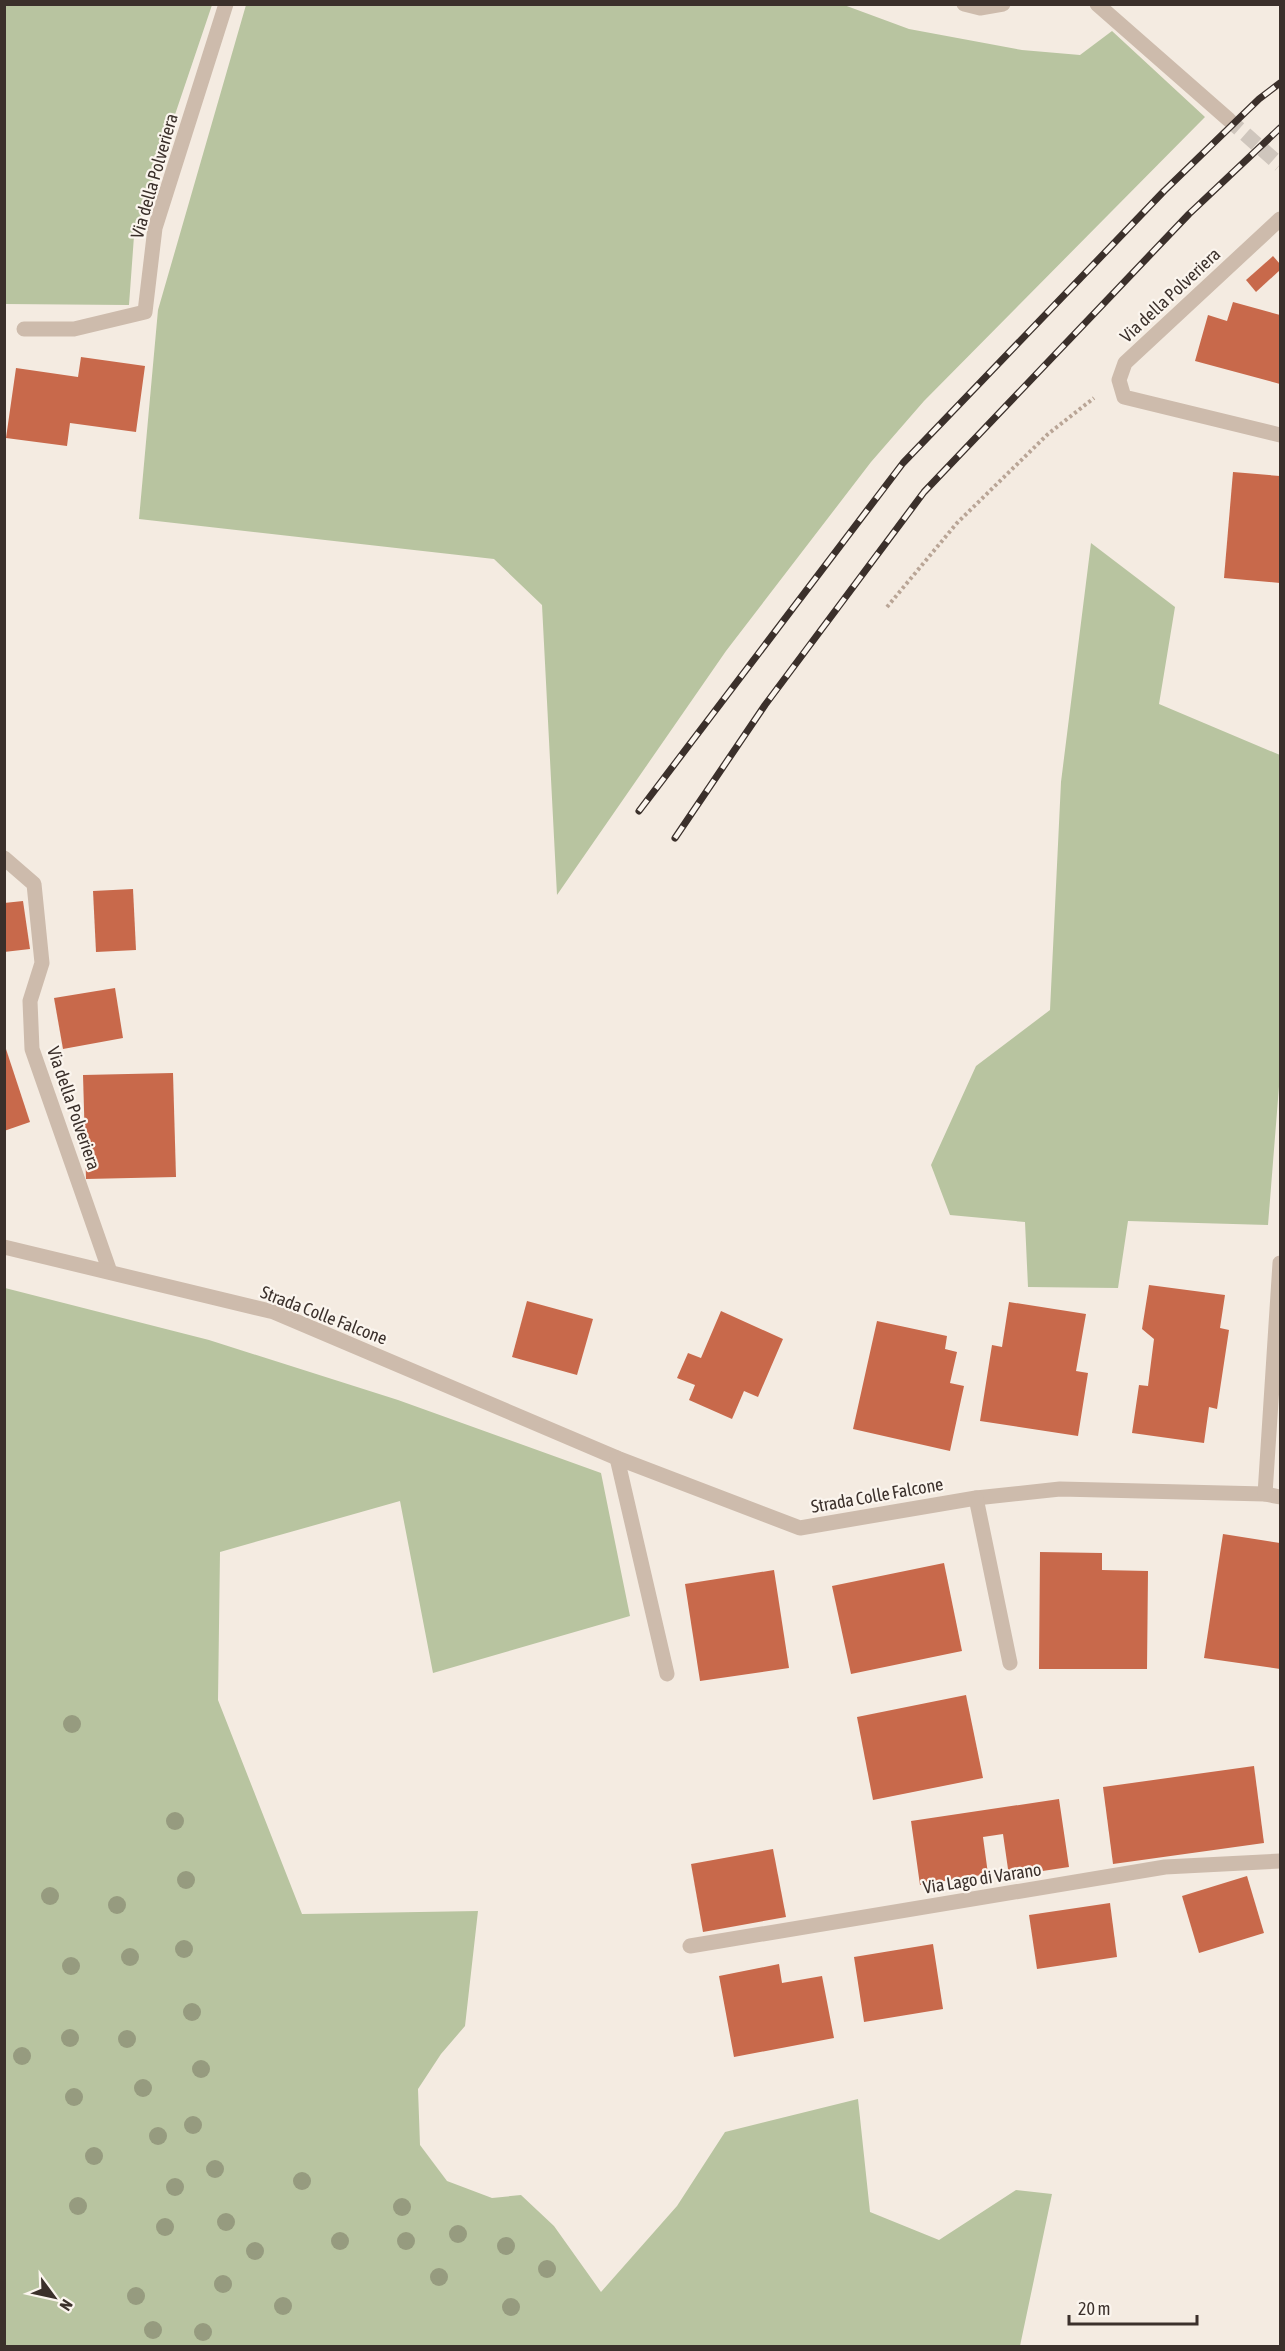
<svg xmlns="http://www.w3.org/2000/svg" width="1285" height="2351" viewBox="0 0 1285 2351" font-family="'Asap Condensed',sans-serif">
  <style>
    .green { fill: #b8c4a0 }
    .building { fill: #c8694b }
    .lines { fill: none; stroke-linecap: round; stroke-linejoin: round }
    .minor-tunnel { stroke: #cfc6bd; stroke-width: 15; stroke-dasharray: 15 8; stroke-linecap: butt }
    .path { stroke: #b9a596; stroke-width: 4; stroke-dasharray: 3 3; stroke-linecap: butt }
    .minor { stroke: #cdbbac; stroke-width: 15 }
    .rail-casing { stroke: #3b302b; stroke-width: 7 }
    .rail { stroke: #fbf5ee; stroke-width: 4.5; stroke-dasharray: 14; stroke-linecap: butt }
    .tree { fill: #969b7f }
    .labels { text-anchor: middle; dominant-baseline: central; stroke-width: 4.5; stroke-linejoin: round; paint-order: stroke }
    .street-label { font-size: 18px; fill: #3b302b; stroke: #fbf5ee }
  </style>
  <rect width="100%" height="100%" fill="#f4ebe1"/>
  <!-- green -->
  <g class="green">
    <path d="M5 4 212 5 134 236 129 305 5 304Z"/>
    <path d="M246 5H844L909 29 1022 50 1080 55 1112 31 1205 117 924 401 871 462 726 651 557 895 542 605 494 559 139 519 158 310Z"/>
    <path d="M1091 543 1175 607 1159 704 1280 755V1074L1268 1225 1128 1221 1118 1288 1028 1287 1025 1222 950 1215 931 1165 976 1066 1050 1010 1061 782Z"/>
    <path d="M5 1288 209 1340 398 1400 601 1473 630 1616 433 1673 400 1501 220 1552 218 1700 302 1914 478 1911 465 2026 441 2054 418 2089 420 2145 447 2181 492 2198 521 2195 554 2226 601 2292 677 2206 725 2132 858 2099 870 2212 939 2240 1016 2190 1052 2194 1020 2346H5Z"/>
  </g>
  <!-- building -->
  <g class="building">
    <path d="M1273 256 1280 264V270L1256 292 1246 280Z"/>
    <path d="M1233 302 1280 315V384L1195 361 1208 315 1227 321Z"/>
    <path d="M81 357 145 366 136 432 70 423 67 446 6 438 16 368 78 377Z"/>
    <path d="M1233 472 1280 476V583L1224 578Z"/>
    <path d="M133 889 136 950 96 952 93 891Z"/>
    <path d="M23 901 30 949 4 952V903Z"/>
    <path d="M115 988 123 1038 63 1049 54 998Z"/>
    <path d="M5 1046 30 1122 4 1131V1047Z"/>
    <path d="M173 1073 176 1177 86 1179 83 1075Z"/>
    <path d="M1149 1285 1225 1295 1220 1328 1229 1330 1217 1409 1209 1407 1204 1443 1132 1433 1139 1385 1148 1386 1154 1339 1142 1329Z"/>
    <path d="M527 1301 593 1319 577 1375 512 1357Z"/>
    <path d="M1009 1302 1086 1314 1076 1371 1088 1373 1078 1436 980 1421 992 1345 1002 1347Z"/>
    <path d="M721 1311 783 1339 758 1397 744 1391 732 1419 689 1400 695 1385 677 1378 688 1353 701 1358Z"/>
    <path d="M877 1321 947 1336 945 1349 957 1352 950 1383 964 1386 950 1451 853 1429Z"/>
    <path d="M1223 1534 1280 1543V1669L1204 1658Z"/>
    <path d="M1040 1552 1102 1553V1570L1148 1571 1147 1669H1039Z"/>
    <path d="M944 1563 962 1651 851 1674 832 1586Z"/>
    <path d="M774 1570 789 1668 700 1681 685 1584Z"/>
    <path d="M966 1695 983 1778 873 1800 857 1717Z"/>
    <path d="M1254 1766 1264 1843 1113 1864 1103 1787Z"/>
    <path d="M1059 1799 1069 1867 1009 1876 1003 1834 983 1837 988 1874 920 1885 911 1821Z"/>
    <path d="M773 1849 786 1917 703 1932 691 1864Z"/>
    <path d="M1247 1876 1264 1933 1199 1953 1182 1896Z"/>
    <path d="M1110 1903 1117 1957 1037 1969 1029 1915Z"/>
    <path d="M933 1944 943 2009 864 2022 854 1957Z"/>
    <path d="M779 1964 782 1983 822 1976 834 2038 734 2057 719 1976Z"/>
  </g>
  <g class="lines">
    <!-- minor-tunnel -->
    <path class="minor-tunnel" d="M1228 119 1280 165"/>
    <!-- path -->
    <path class="path" d="M887 607 957 523 1048 434 1094 398"/>
    <!-- minor -->
    <g class="minor">
      <path d="M964 4 980 8 1003 4"/>
      <path d="M1097 4 1228 119"/>
      <path d="M1280 219 1125 363 1119 380 1124 397 1280 435"/>
      <path d="M24 329H74L145 312 155 228 226 4"/>
      <path d="M4 858 34 884 42 963 30 1001 32 1049 110 1272"/>
      <path d="M4 1247 274 1312 617 1458 800 1528 976 1498 1060 1489 1265 1494 1280 1497"/>
      <path d="M617 1458 667 1674"/>
      <path d="M1265 1494 1280 1263"/>
      <path d="M976 1498 1010 1663"/>
      <path d="M690 1946 1165 1867 1280 1861"/>
    </g>
    <!-- rail casing -->
    <g class="rail-casing">
      <g id="rail">
        <path d="M639 811 903 463 1164 191 1259 99 1280 83"/>
        <path d="M675 838 765 705 924 492 1189 214 1280 128"/>
      </g>
    </g>
    <!-- rail -->
    <use href="#rail" class="rail"/>
  </g>
  <!-- trees -->
  <g class="tree">
    <circle cx="72" cy="1724" r="9"/>
    <circle cx="175" cy="1821" r="9"/>
    <circle cx="186" cy="1880" r="9"/>
    <circle cx="50" cy="1896" r="9"/>
    <circle cx="117" cy="1905" r="9"/>
    <circle cx="184" cy="1949" r="9"/>
    <circle cx="130" cy="1957" r="9"/>
    <circle cx="71" cy="1966" r="9"/>
    <circle cx="192" cy="2012" r="9"/>
    <circle cx="70" cy="2038" r="9"/>
    <circle cx="127" cy="2039" r="9"/>
    <circle cx="22" cy="2056" r="9"/>
    <circle cx="201" cy="2069" r="9"/>
    <circle cx="143" cy="2088" r="9"/>
    <circle cx="74" cy="2097" r="9"/>
    <circle cx="193" cy="2125" r="9"/>
    <circle cx="158" cy="2136" r="9"/>
    <circle cx="94" cy="2156" r="9"/>
    <circle cx="215" cy="2169" r="9"/>
    <circle cx="302" cy="2181" r="9"/>
    <circle cx="175" cy="2187" r="9"/>
    <circle cx="78" cy="2206" r="9"/>
    <circle cx="402" cy="2207" r="9"/>
    <circle cx="226" cy="2222" r="9"/>
    <circle cx="165" cy="2227" r="9"/>
    <circle cx="458" cy="2234" r="9"/>
    <circle cx="340" cy="2241" r="9"/>
    <circle cx="406" cy="2241" r="9"/>
    <circle cx="506" cy="2246" r="9"/>
    <circle cx="255" cy="2251" r="9"/>
    <circle cx="547" cy="2269" r="9"/>
    <circle cx="439" cy="2277" r="9"/>
    <circle cx="223" cy="2284" r="9"/>
    <circle cx="136" cy="2296" r="9"/>
    <circle cx="283" cy="2306" r="9"/>
    <circle cx="511" cy="2307" r="9"/>
    <circle cx="153" cy="2330" r="9"/>
    <circle cx="203" cy="2332" r="9"/>
  </g>
  <g class="labels">
    <!-- street labels -->
    <g class="street-label">
      <text transform="translate(154 176) rotate(-74)">Via della Polveriera</text>
      <text transform="translate(1170 295) rotate(-43)">Via della Polveriera</text>
      <text transform="translate(74 1108) rotate(71)">Via della Polveriera</text>
      <text transform="translate(324 1315) rotate(21)">Strada Colle Falcone</text>
      <text transform="translate(877 1495) rotate(-10)">Strada Colle Falcone</text>
      <text transform="translate(982 1878) rotate(-9)">Via Lago di Varano</text>
    </g>
  </g>
  <!-- border -->
  <rect width="1285" height="2351" fill="none" stroke="#3b302b" stroke-width="12"/>
  <!-- north arrow -->
  <g transform="translate(54 2297) rotate(123)" stroke="#fbf5ee" stroke-width="4.5" paint-order="stroke">
  <path d="M0-4.5L10 22L0 15L-10 22Z" fill="#3b302b"/>
  <text y="-9" font-size="16" font-weight="bold" text-anchor="middle" fill="#3b302b">N</text>
  </g>
  <!-- scale -->
  <path d="M1069 2315v9h128v-9" fill="none" stroke="#3b302b" stroke-width="3"/>
  <text x="1078" y="2315" font-size="18" fill="#3b302b" stroke="#fbf5ee" stroke-width="4.5" paint-order="stroke">20 m</text>
</svg>
